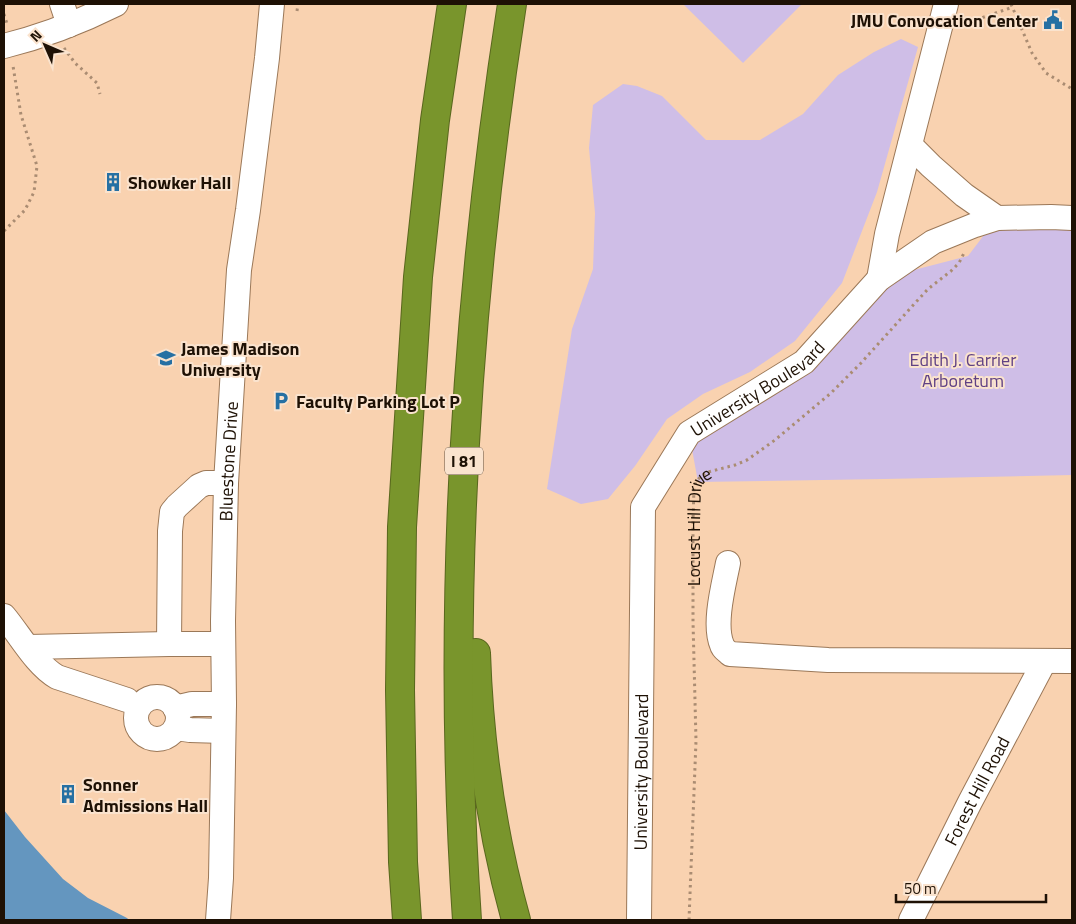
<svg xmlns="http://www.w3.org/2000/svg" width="1076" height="924" viewBox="0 0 1076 924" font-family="'Titillium Web',sans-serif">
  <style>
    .green { fill: #cfbee7 }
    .water { fill: #6496bf }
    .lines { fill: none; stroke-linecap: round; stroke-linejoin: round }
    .minor-casing { stroke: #9b7858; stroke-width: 26 }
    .highway-casing { stroke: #59671e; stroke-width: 30 }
    .path { stroke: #aa8c72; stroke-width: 3; stroke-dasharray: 2.5 4; stroke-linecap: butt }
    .minor { stroke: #fff; stroke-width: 24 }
    .highway { stroke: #79952c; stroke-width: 28 }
    .labels { text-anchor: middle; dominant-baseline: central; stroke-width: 4; stroke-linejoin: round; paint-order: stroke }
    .shield { fill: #fae3ce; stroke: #605041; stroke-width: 1 }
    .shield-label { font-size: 16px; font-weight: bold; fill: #1e1105 }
    .poi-label { font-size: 18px; font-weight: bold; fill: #1e1105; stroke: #fae3ce; text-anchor: start }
    .park-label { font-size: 18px; fill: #604184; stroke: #fae3ce }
    .street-label { font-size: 18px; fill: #1e1105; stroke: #fae3ce }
  </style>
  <rect width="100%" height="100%" fill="#f9d2b0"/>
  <!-- green -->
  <g class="green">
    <path d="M683 4H802L743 63Z"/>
    <path d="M901 39 918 47 877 192 842 283 795 341 750 372 703 394 667 419 635 466 608 499 581 504 547 489 572 329 593 269 595 213 589 148 593 105 623 84 637 86 662 96 706 140H760L803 114 838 75 874 52Z"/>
    <path d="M997 218H1072V475L884 479 698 482 689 433 804 362 879 279 968 256Z"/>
  </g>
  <!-- water -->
  <path class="water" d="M4 810 25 837 63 879 88 898 127 918 129 920H4Z"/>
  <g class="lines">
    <!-- minor casing -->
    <g class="minor-casing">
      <g id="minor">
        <path d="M62 4 69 25"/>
        <path d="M4 46C44 36 80 22 116 4"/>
        <path d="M910 145 931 166 964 195 997 218"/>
        <path d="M879 279 887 234 946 4"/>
        <path d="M728 563C724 584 713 624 722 645 723 649 727 651 730 654L828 660 1072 661"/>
        <path d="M4 616C20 635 36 665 57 677L127 700"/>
        <path d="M223 644H169L170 531 172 512 177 506 199 486 206 483H226"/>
        <path d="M28 647 169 644"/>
        <circle cx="157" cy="718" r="21"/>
        <path d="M175 708 192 704H224"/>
        <path d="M176 728 190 730 223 731"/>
        <path id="s2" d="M218 920 221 878 224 704 223 621 226 483 239 270 248 210 267 58 272 4"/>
        <path id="s3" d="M639 920 643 507 689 433 804 362 879 279 933 242 975 225 997 218 1051 217 1072 218"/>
        <path id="s4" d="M911 920 970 802 1044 662"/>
      </g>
    </g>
    <!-- highway casing -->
    <g class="highway-casing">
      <g id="highway">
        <path d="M476 653C479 743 492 834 516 920"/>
        <path d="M407 920 403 862 400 690 402 527 418 277 435 120 452 4"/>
        <path d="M467 920C446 614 465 307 512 4"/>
      </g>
    </g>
    <!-- path -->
    <g class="path">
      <path d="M1011 4 1032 53 1046 73 1072 89"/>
      <path d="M297 11 298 4"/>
      <path d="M4 14 7 24"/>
      <path d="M964 24 1013 7"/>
      <path d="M64 48 75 63 97 83 100 94"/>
      <path d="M4 231 25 210 34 192 37 166 21 115 13 66"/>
      <path id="s1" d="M689 920 696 741 693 621V521L694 488 696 482 701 476 708 472 735 465 747 460 775 440 831 393 861 363 916 302 928 289 951 271 959 263 964 253"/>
    </g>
    <!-- minor -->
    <use href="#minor" class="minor"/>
    <!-- highway -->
    <use href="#highway" class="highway"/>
  </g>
  <!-- icons -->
  <defs>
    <g id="civic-bare" transform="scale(1.5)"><path d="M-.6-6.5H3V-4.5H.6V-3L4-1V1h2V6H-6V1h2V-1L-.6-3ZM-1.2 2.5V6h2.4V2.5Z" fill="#2670a3" stroke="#fae3ce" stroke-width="2.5" paint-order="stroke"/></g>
    <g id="building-bare" transform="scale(1.5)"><path d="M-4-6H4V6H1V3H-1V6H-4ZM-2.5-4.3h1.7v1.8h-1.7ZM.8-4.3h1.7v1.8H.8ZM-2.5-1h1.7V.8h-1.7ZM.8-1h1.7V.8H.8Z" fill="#2670a3" stroke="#fae3ce" stroke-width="2.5" paint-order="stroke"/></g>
    <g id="university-bare" transform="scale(1.5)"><path d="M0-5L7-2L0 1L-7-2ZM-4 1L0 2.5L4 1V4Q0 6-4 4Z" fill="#2670a3" stroke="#fae3ce" stroke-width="2.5" paint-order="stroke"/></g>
    <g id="parking-bare" transform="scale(1.5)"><path d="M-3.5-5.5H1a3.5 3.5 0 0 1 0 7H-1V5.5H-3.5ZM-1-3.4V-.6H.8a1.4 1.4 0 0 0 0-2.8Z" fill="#2670a3" stroke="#fae3ce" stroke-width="2.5" paint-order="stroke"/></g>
  </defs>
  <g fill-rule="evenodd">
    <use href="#civic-bare" x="1053" y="20"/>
    <use href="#building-bare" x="113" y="182"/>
    <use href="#university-bare" x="166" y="358"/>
    <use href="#parking-bare" x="281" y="401"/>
    <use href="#building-bare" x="68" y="794"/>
  </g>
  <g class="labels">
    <!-- shield labels -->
    <rect class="shield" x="445" y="447.5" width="38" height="27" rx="4"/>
    <g class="shield-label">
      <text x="464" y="461">I 81</text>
    </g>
    <!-- poi labels -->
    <g class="poi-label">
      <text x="1038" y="20" text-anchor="end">JMU Convocation Center</text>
      <text x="128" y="182">Showker Hall</text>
      <text x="181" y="348">James Madison<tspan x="181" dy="21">University</tspan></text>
      <text x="296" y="401">Faculty Parking Lot P</text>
      <text x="83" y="784">Sonner<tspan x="83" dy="21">Admissions Hall</tspan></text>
    </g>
    <!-- park labels -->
    <g class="park-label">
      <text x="963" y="359">Edith J. Carrier<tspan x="963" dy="21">Arboretum</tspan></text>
    </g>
    <!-- street labels -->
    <g class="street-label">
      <text stroke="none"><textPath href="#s3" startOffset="582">University Boulevard</textPath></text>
      <text stroke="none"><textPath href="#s2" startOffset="459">Bluestone Drive</textPath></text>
      <text stroke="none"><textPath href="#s1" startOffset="395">Locust Hill Drive</textPath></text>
      <text stroke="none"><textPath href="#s3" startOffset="148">University Boulevard</textPath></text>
      <text stroke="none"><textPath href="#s4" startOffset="145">Forest Hill Road</textPath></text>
    </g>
  </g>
  <!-- border -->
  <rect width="1076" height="924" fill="none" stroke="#1e1105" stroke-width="10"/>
  <!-- north arrow -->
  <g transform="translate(45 45) rotate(315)" stroke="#fae3ce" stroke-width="4" paint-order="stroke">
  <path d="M0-4L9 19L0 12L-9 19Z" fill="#1e1105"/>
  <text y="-8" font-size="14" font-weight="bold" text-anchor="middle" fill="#1e1105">N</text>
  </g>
  <!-- scale -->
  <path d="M896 894v8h150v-8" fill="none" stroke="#1e1105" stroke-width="2.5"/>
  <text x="904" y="894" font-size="15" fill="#1e1105" stroke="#fae3ce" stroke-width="4" paint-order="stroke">50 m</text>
</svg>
